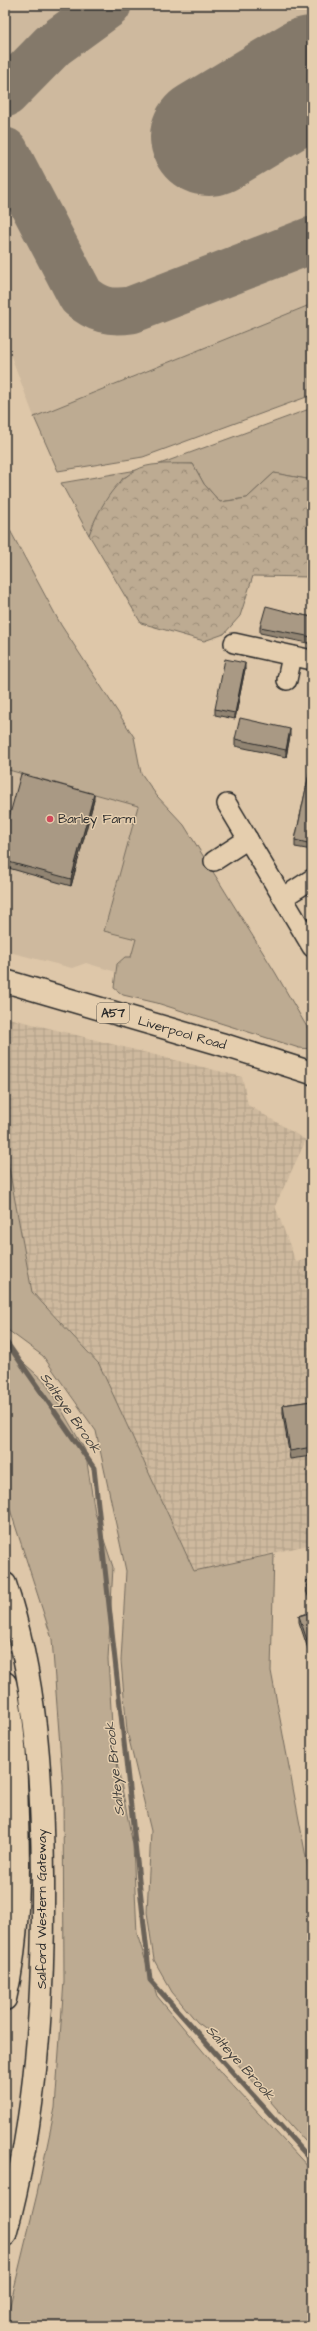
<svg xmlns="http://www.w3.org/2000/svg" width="317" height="2331" viewBox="0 0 317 2331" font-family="'Architects Daughter',sans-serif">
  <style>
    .built { fill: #ceb99e }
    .industrial { fill: url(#industrial-grid) }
    .green { fill: #bdab92; stroke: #746b5e }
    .forest { fill: url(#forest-crowns); stroke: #746b5e }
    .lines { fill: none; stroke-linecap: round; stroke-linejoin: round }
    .stream { stroke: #6a6258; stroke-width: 5 }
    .taxiway { stroke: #84796a; stroke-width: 47 }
    .runway { stroke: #84796a; stroke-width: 118 }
    .minor-casing { stroke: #2b2b2b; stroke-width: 22 }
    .tertiary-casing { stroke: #2b2b2b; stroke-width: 25 }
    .trunk-casing { stroke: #2b2b2b; stroke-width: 25 }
    .minor { stroke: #e5ceae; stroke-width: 19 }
    .tertiary { stroke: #e5ceae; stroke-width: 22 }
    .trunk { stroke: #e5ceae; stroke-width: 22 }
    .wall { fill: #918472; stroke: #2b2b2b }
    .shaded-wall { fill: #766b5c; stroke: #2b2b2b }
    .building { fill: #a99984; stroke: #2b2b2b }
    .poi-dot { fill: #d1495b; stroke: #e5ceae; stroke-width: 1.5 }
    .labels { text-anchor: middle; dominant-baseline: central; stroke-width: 3; stroke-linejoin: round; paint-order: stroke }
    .shield { fill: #e5ceae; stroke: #635c52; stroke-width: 1 }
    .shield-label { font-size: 12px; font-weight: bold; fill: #2b2b2b }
    .poi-label { font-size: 13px; fill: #2b2b2b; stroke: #e5ceae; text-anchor: start }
    .street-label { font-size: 13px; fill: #2b2b2b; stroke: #e5ceae }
    .water-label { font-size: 14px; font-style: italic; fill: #45423e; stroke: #e5ceae }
  </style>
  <defs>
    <pattern id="industrial-grid" width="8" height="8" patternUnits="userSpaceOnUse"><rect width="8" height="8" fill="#ceb99e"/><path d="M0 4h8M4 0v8" fill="none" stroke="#b19f88"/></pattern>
    <pattern id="forest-crowns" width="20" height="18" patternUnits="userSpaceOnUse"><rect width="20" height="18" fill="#bdab92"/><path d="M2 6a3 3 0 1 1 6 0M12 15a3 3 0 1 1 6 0" fill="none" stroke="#9a8b77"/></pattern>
  </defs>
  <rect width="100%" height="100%" fill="#dec7a9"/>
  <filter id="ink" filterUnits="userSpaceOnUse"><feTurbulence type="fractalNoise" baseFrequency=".025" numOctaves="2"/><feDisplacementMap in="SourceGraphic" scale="8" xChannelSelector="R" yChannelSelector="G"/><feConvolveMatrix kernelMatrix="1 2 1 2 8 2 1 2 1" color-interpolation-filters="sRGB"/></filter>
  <g filter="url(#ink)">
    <!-- built -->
    <g class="built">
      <path d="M5 5H312V304L34 417 5 340Z"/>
      <path d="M5 769 138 806 104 931 136 939 131 957H125L117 964 116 972 86 963 72 968 5 951Z"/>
    </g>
    <!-- industrial -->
    <path class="industrial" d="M5 1017 242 1077 248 1105 306 1140 275 1206 296 1262 312 1258V1544L194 1571 99 1364 32 1292 5 1147Z"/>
    <!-- green -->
    <g class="green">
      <path d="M312 304V395L143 457 58 471 34 417Z"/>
      <path d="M312 408V480L274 473 247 498 220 502 204 484 193 464 157 465Z"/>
      <path d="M143 469 123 478 96 518 89 535 61 483Z"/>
      <path d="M5 521 61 625 134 737 141 773 157 796 184 825 275 972 311 1034 312 1049 299 1048 157 1003 123 995 114 988 117 964 125 957H131L136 939 104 931 138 806 5 769Z"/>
      <path d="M5 1147 32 1292 99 1364 194 1571 274 1554 271 1671 312 1889V2149L208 2030 197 2022 172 1992 154 1960 147 1912 151 1831 127 1731 121 1661 126 1571 96 1431 43 1356 5 1328Z"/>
      <path d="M5 1346 46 1383 85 1450 95 1513 113 1567 108 1659 113 1742 133 1845 137 1934 157 1996 222 2074 312 2171V2326H5L37 2194 55 2108 64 1981 63 1786 52 1639 5 1494Z"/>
    </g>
    <!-- forest -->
    <path class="forest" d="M193 464 204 484 220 502 247 498 274 473 312 480V577L253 576 240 616 224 634 204 641 141 623 89 535C99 507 120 469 152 465 165 463 180 464 193 464Z"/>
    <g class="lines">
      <!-- stream -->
      <path class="stream" d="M5 1340 94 1468 150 1980 312 2161"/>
      <!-- taxiway -->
      <g class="taxiway">
        <path d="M5 94 53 45 108 5"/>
        <path d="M5 151 81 296C97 310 110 313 131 310L312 240"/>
      </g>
      <!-- runway -->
      <path class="runway" d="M209 137 312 75"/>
      <!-- minor casing -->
      <g class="minor-casing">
        <g id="minor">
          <path d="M234 643 312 660"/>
          <path d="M287 680 292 656"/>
          <path d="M227 804 312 947"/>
          <path d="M214 861 248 839"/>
          <path d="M284 897 312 879"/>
        </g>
      </g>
      <!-- tertiary casing -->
      <g class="tertiary-casing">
        <g id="tertiary">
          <path d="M5 1584C36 1678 42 1777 43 1875 44 1995 37 2118 5 2235"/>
          <path d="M5 1683C15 1727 16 1773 17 1818 19 1879 19 1940 5 1999"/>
        </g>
      </g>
      <!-- trunk casing -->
      <g class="trunk-casing">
        <path id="trunk" d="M5 981 221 1044 312 1073"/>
      </g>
      <!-- minor -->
      <use href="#minor" class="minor"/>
      <!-- tertiary -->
      <use href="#tertiary" class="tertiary"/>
      <!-- trunk -->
      <use href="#trunk" class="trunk"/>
    </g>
    <!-- wall -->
    <g class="wall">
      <path d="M293 613 312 617V644L260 633V627Z"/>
      <path d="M245 669 235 719 215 715V709Z"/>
      <path d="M290 736 286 757 235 746V739Z"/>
      <path d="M312 760V850L295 847V840Z"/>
      <path d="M94 800 71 886 5 867V832Z"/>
      <path d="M312 1401V1456L290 1459 283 1414V1405Z"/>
      <path d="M312 1579V1608L306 1590V1581Z"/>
      <path d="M312 1612V1658H311L299 1622V1616Z"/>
    </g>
    <!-- shaded-wall -->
    <g class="shaded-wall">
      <path d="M245 663V669L235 719V713Z"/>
      <path d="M290 729V736L286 757V750Z"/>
      <path d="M94 794V800L71 886V879Z"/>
      <path d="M312 1651V1658H311V1652Z"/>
    </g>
    <!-- building -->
    <g class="building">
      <path d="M266 606 293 613 312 617V637L260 627Z"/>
      <path d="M225 659 245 663 235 713 215 709Z"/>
      <path d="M240 718 290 729 286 750 235 739Z"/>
      <path d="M312 760V844L295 840Z"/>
      <path d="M21 774 94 794 71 879 5 861V832Z"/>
      <path d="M312 1401V1447L290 1451 283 1405Z"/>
      <path d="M312 1579V1599L306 1581Z"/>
      <path d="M312 1612V1651L311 1652 299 1616Z"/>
    </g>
  </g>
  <!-- markers -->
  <circle class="poi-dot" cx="50" cy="819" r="4"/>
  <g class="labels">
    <!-- shield labels -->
    <rect class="shield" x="97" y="1003" width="32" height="20" rx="3"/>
    <g class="shield-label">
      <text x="113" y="1013">A57</text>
    </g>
    <!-- poi labels -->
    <g class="poi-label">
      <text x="58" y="819">Barley Farm</text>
    </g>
    <!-- street labels -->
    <g class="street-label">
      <text transform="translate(182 1033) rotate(16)">Liverpool Road</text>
      <text transform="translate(42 1909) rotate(-90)">Salford Western Gateway</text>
    </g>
    <!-- water labels -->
    <g class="water-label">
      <text transform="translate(70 1413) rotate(55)">Salteye Brook</text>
      <text transform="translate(115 1769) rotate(-96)">Salteye Brook</text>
      <text transform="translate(240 2063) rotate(48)">Salteye Brook</text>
    </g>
  </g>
  <!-- margin -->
  <rect width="317" height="2331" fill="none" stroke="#e5ceae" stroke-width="20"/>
  <rect x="10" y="10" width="297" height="2311" fill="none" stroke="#2b2b2b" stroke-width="1.5" filter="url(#ink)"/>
</svg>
